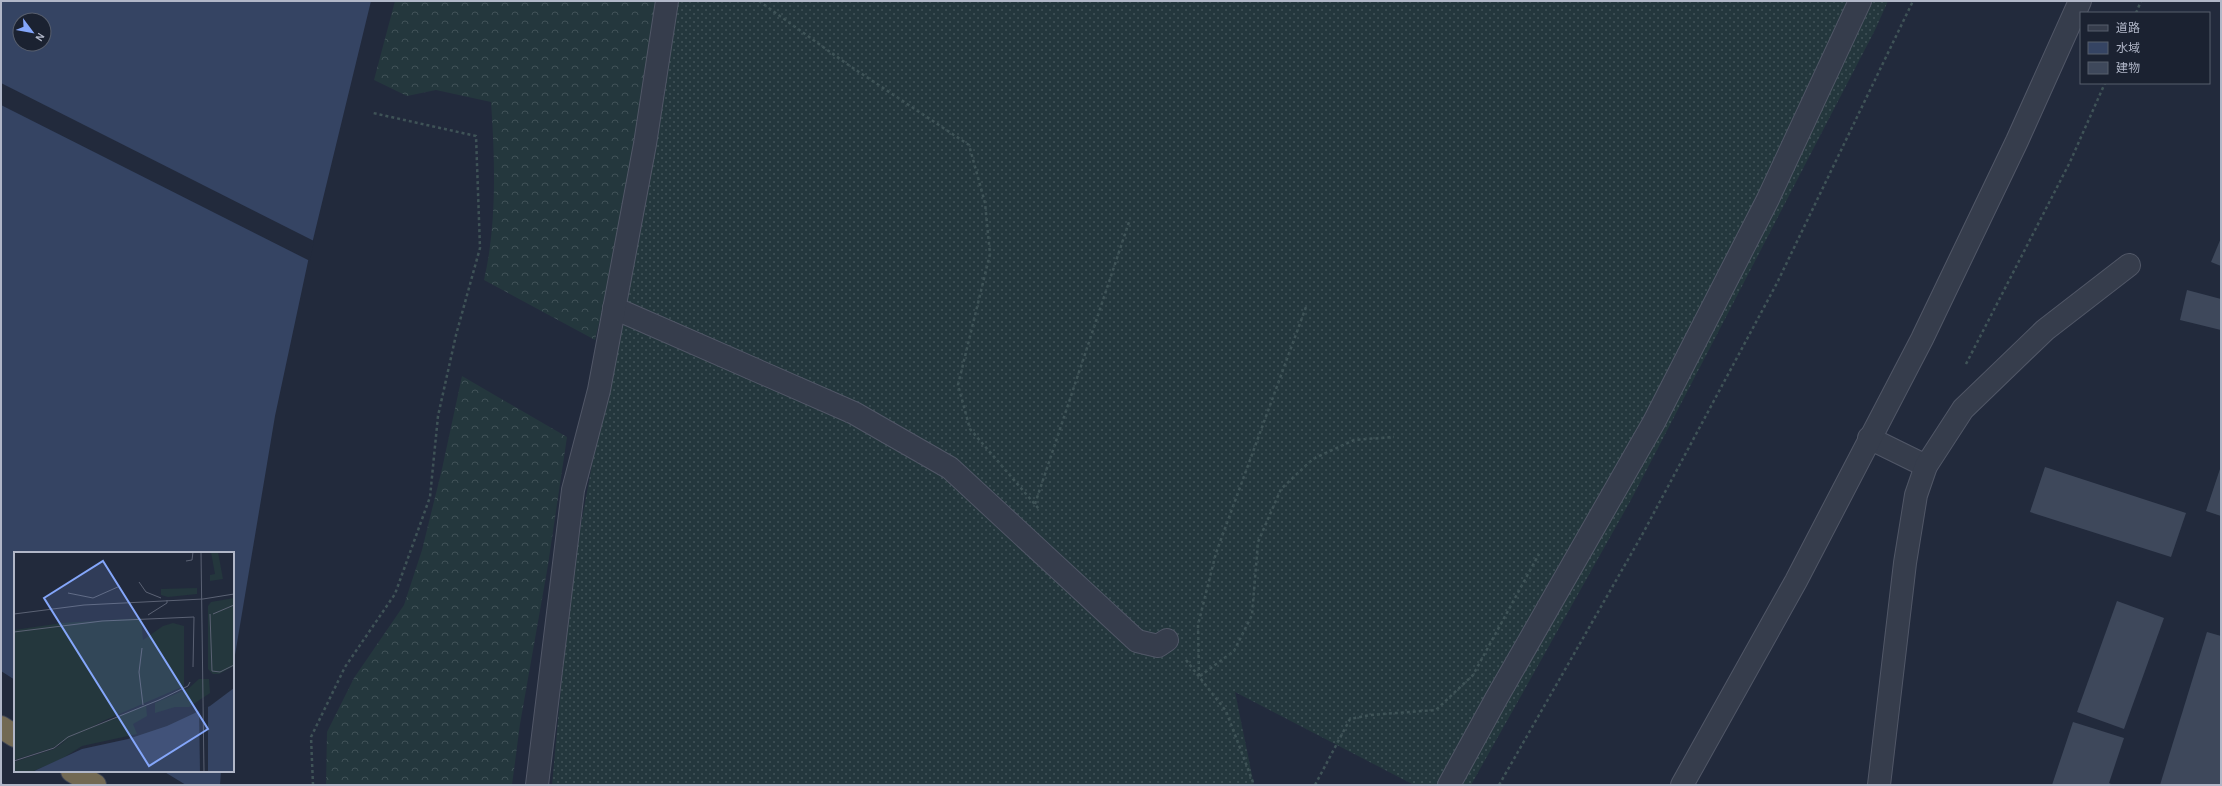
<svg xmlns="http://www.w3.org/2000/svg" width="2222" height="786" viewBox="0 0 2222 786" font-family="'Alegreya Sans','Noto Sans JP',sans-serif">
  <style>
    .grass { fill: url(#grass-dots) }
    .forest { fill: url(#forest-crowns) }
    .water { fill: #354463; fill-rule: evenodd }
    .pier { fill: #222a3c }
    .building { fill: #3e485b }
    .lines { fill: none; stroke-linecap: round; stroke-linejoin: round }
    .minor-casing { stroke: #515767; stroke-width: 24 }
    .highway-casing { stroke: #3e4454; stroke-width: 24 }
    .path { stroke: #3f5357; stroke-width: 2.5; stroke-dasharray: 3 3; stroke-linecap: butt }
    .minor { stroke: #363d4c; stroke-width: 22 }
    .highway { stroke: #726953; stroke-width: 22 }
    .inset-road { fill: none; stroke: #5b6274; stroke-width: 1 }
    .view { fill: #84a6fa; fill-opacity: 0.15; stroke: #84a6fa; stroke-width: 2 }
    .inset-edge { fill: none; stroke: #b1b7c8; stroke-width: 2 }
  </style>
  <defs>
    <pattern id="grass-dots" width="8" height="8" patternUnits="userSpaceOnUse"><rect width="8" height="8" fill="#24373d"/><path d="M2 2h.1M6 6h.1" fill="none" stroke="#415258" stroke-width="1.8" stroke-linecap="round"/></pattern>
    <pattern id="forest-crowns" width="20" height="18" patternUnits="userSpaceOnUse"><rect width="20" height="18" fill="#24373d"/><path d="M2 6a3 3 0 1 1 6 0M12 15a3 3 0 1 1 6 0" fill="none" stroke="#415258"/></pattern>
  </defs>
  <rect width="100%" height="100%" fill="#222a3c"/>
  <!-- grass -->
  <path class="grass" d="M678 1H1888L1875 30 1632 498 1471 785H1414L1235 692 1254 785H552L571 578Z"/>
  <!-- forest -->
  <g class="forest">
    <path d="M395 1H660L615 257 595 340 484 280C497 224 495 160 491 102L436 90 407 96 374 80Z"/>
    <path d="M462 376 567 437 548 565 520 724 512 785H326L327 732 354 678 404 605 422 550 442 469Z"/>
  </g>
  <!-- water -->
  <path class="water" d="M1 1H371L310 252 275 416 233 667V553H15V771H221L220 785H1ZM20 20H44V44H20Z"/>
  <!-- pier -->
  <g class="pier">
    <path d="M1 83 314 241 310 261 1 105Z"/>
    <path d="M1 671 15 680V771H163L186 785H5L1 782Z"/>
  </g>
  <!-- building -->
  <g class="building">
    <path d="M2221 238V266L2211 262Z"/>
    <path d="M2187 290 2221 299V330L2180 320Z"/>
    <path d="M2221 466V516L2206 511Z"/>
    <path d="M2045 467 2186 513 2171 557 2030 512Z"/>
    <path d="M2117 601 2164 618 2124 729 2077 712Z"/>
    <path d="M2207 632 2221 636V785H2160Z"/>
    <path d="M2073 722 2124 738 2109 783 2113 785H2052Z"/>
  </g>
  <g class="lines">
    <!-- minor casing -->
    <g class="minor-casing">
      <g id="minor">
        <path d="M614 308 854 413 950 468 1137 641 1158 646 1167 640"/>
        <path d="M1869 438 1926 466"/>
        <path d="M537 785 573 490 599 390 645 144 667 1"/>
        <path d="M1449 785 1496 699 1654 422 1768 199 1860 1"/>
        <path d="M1682 785 1796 581 1922 339 2017 141 2080 1"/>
        <path d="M1879 785 1905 563 1916 495 1926 466 1963 409 2045 330 2129 265"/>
      </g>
    </g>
    <!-- highway casing -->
    <g class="highway-casing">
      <g id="highway">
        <path d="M1 727 15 736"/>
        <path d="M72 771 95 785"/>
      </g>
    </g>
    <!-- path -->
    <g class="path">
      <path d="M759 1 847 64 969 145 985 203 990 254 958 385 970 429 1039 509"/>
      <path d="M2136 13 2141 1"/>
      <path d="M1966 364 2070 162 2105 83"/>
      <path d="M1035 504 1130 219"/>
      <path d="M1186 660 1226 711 1254 785"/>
      <path d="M1199 676 1198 625 1216 553 1306 307"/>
      <path d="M1200 676 1234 651 1252 615 1258 542 1281 489 1313 459 1354 440 1394 437"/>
      <path d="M313 785 311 737 345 667 395 594 430 497 438 416 456 335 480 248 476 136 373 113"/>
      <path d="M1315 785 1350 719 1370 715 1436 710 1473 675 1539 554"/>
      <path d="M1499 785 1642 535 1777 283 1913 1"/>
    </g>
    <!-- minor -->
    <use href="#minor" class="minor"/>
    <!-- highway -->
    <use href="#highway" class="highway"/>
  </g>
  <!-- overview -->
  <g transform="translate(14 552)">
    <rect width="220" height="220" fill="#222a3c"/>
    <path d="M127 66 129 88 149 74 159 71 170 74V134L89 169 38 196 0 208V78L48 71Z" fill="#24373d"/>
    <path d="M197 0H204L209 27 196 29V23L201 22ZM183 36V42L154 45 147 43V37ZM220 46V114L205 122H199L194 117V54L197 50ZM185 127H195L196 141 175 155H161L141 161V151L175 136ZM132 153 133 164 119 172 123 182 68 194 46 208 17 220H0V210L40 197 60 183Z" fill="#24373d"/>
    <path d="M220 136V220H18L68 197 114 187 153 174 196 154Z" fill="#354463"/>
    <path d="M194 153V220H186L185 157Z" fill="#222a3c"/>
    <path class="inset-road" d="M187 0 190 220M172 9 178 8 179 0M125 30 132 40 147 46M54 41 79 46 106 34M0 62 70 53 189 47 220 42M196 62 198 119 206 120 220 113M199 62 220 53M134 63 153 51V48M0 80 88 69 180 65 179 115M128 96 125 120 129 153M0 209 40 196 54 185 145 148 174 134 176 130"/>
    <path class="view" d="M89 9 194 177 135 214 30 46Z"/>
    <rect width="220" height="220" class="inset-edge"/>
  </g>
  <!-- border -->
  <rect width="2222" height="786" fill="none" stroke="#b1b7c8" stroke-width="4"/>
  <!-- legend -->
  <rect x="2080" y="12" width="130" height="72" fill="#1b2231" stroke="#575e6d"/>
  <rect x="2088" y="25" width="20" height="6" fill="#363d4c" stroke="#575e6d"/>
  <text x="2116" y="32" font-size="12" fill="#b1b7c8">道路</text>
  <rect x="2088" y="42" width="20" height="12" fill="#354463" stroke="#575e6d"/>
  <text x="2116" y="52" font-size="12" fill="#b1b7c8">水域</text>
  <rect x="2088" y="62" width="20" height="12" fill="#3e485b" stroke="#575e6d"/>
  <text x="2116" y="72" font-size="12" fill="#b1b7c8">建物</text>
  <!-- north arrow -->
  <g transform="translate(32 32) rotate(122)"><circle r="19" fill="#1b2231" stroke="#575e6d"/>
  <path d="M0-3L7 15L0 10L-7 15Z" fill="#84a6fa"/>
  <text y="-6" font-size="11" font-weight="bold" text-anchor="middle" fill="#b1b7c8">N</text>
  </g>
</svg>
